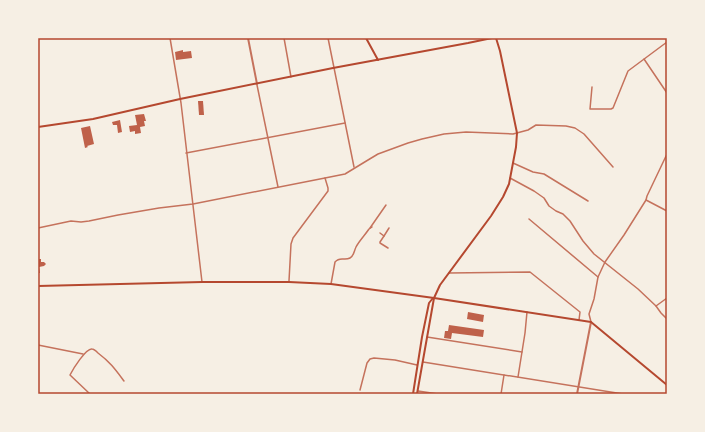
<svg xmlns="http://www.w3.org/2000/svg" width="705" height="432" viewBox="0 0 705 432" font-family="Lato,sans-serif">
  <style>
    .building { fill: #bf614a }
    .lines { fill: none; stroke-linecap: round; stroke-linejoin: round }
    .minor { stroke: #c5725c; stroke-width: 1.5 }
    .tertiary { stroke: #c5725c; stroke-width: 2 }
    .secondary { stroke: #b5482f; stroke-width: 2 }
    .neatline { fill: none; stroke: #b5482f; stroke-width: 1.5 }
  </style>
  <rect width="100%" height="100%" fill="#f6efe4"/>
  <!-- building -->
  <g class="building">
    <path d="M183 50V52L191 51 192 58 176 60 175 52Z"/>
    <path d="M198 101H203L204 115H199Z"/>
    <path d="M144 114 146 121H144L145 126 140 127 141 133 135 134V131L130 132 129 126 137 125 135 115Z"/>
    <path d="M120 120 122 132 118 133 117 125H113L112 122Z"/>
    <path d="M90 126 94 144 87 146 88 147 85 148 81 128Z"/>
    <path d="M38 259H41V262H44L46 264 44 266 39 267 40 273H38Z"/>
    <path d="M468 312 484 315 483 322 467 319Z"/>
    <path d="M449 325 484 330 483 337 452 333 451 339 444 338 445 331H448Z"/>
  </g>
  <g class="lines">
    <!-- minor -->
    <g class="minor">
      <path d="M170 38 181 103 202 282"/>
      <path d="M284 38 291 77"/>
      <path d="M328 38 354 167"/>
      <path d="M644 59 667 93"/>
      <path d="M257 85 278 187"/>
      <path d="M592 87 590 109H611L613 108 628 71 667 42"/>
      <path d="M186 153 345 123"/>
      <path d="M513 163 533 172 544 174 588 201"/>
      <path d="M510 178 534 191 544 198 549 206 556 211 563 214 570 221 583 241 594 254 638 289 656 306 667 298"/>
      <path d="M646 200 667 211"/>
      <path d="M529 219 598 277"/>
      <path d="M38 228 71 221 81 222 89 221 118 215 159 208 193 204 325 178"/>
      <path d="M370 228 386 205"/>
      <path d="M380 233 384 236 389 228"/>
      <path d="M384 236 380 242V243L388 248"/>
      <path d="M449 273 530 272 580 312 579 320"/>
      <path d="M289 281 291 244 293 238 328 191V188L325 178 345 174 368 160 378 154 408 143 422 139 444 134 466 132 513 134 528 130 536 125 566 126 575 128 584 134 613 167"/>
      <path d="M331 284 335 262C340 256 344 261 350 258 354 256 354 251 356 247 359 241 365 235 369 229L372 227"/>
      <path d="M656 306 661 313 667 319"/>
      <path d="M591 322 589 314 594 299 598 277 605 262 624 235 646 200 647 196 667 154"/>
      <path d="M427 337 522 352"/>
      <path d="M38 345 83 354"/>
      <path d="M423 362 623 394"/>
      <path d="M518 377 525 333 527 312"/>
      <path d="M360 390 367 363 370 359 374 358 395 360 417 365"/>
      <path d="M418 391 438 394"/>
      <path d="M90 394 70 375C73 369 86 348 92 349 94 349 97 352 98 353 110 362 115 369 124 381"/>
      <path d="M501 394 504 375"/>
    </g>
    <!-- tertiary -->
    <g class="tertiary">
      <path d="M248 38 257 84"/>
      <path d="M577 394 591 322"/>
    </g>
    <!-- secondary -->
    <g class="secondary">
      <path d="M366 38 378 60"/>
      <path d="M38 127 93 119 180 99 333 68 468 43 492 38"/>
      <path d="M38 286 202 282H289L331 284 434 298 591 322 667 385"/>
      <path d="M413 394 422 337 429 303 433 298"/>
      <path d="M417 394 434 298 440 285 491 216 503 197 509 184 516 147 517 133 500 51 496 38"/>
    </g>
  </g>
  <!-- border -->
  <rect width="705" height="432" fill="none" stroke="#f6efe4" stroke-width="78"/>
  <rect x="39" y="39" width="627" height="354" class="neatline"/>
</svg>
